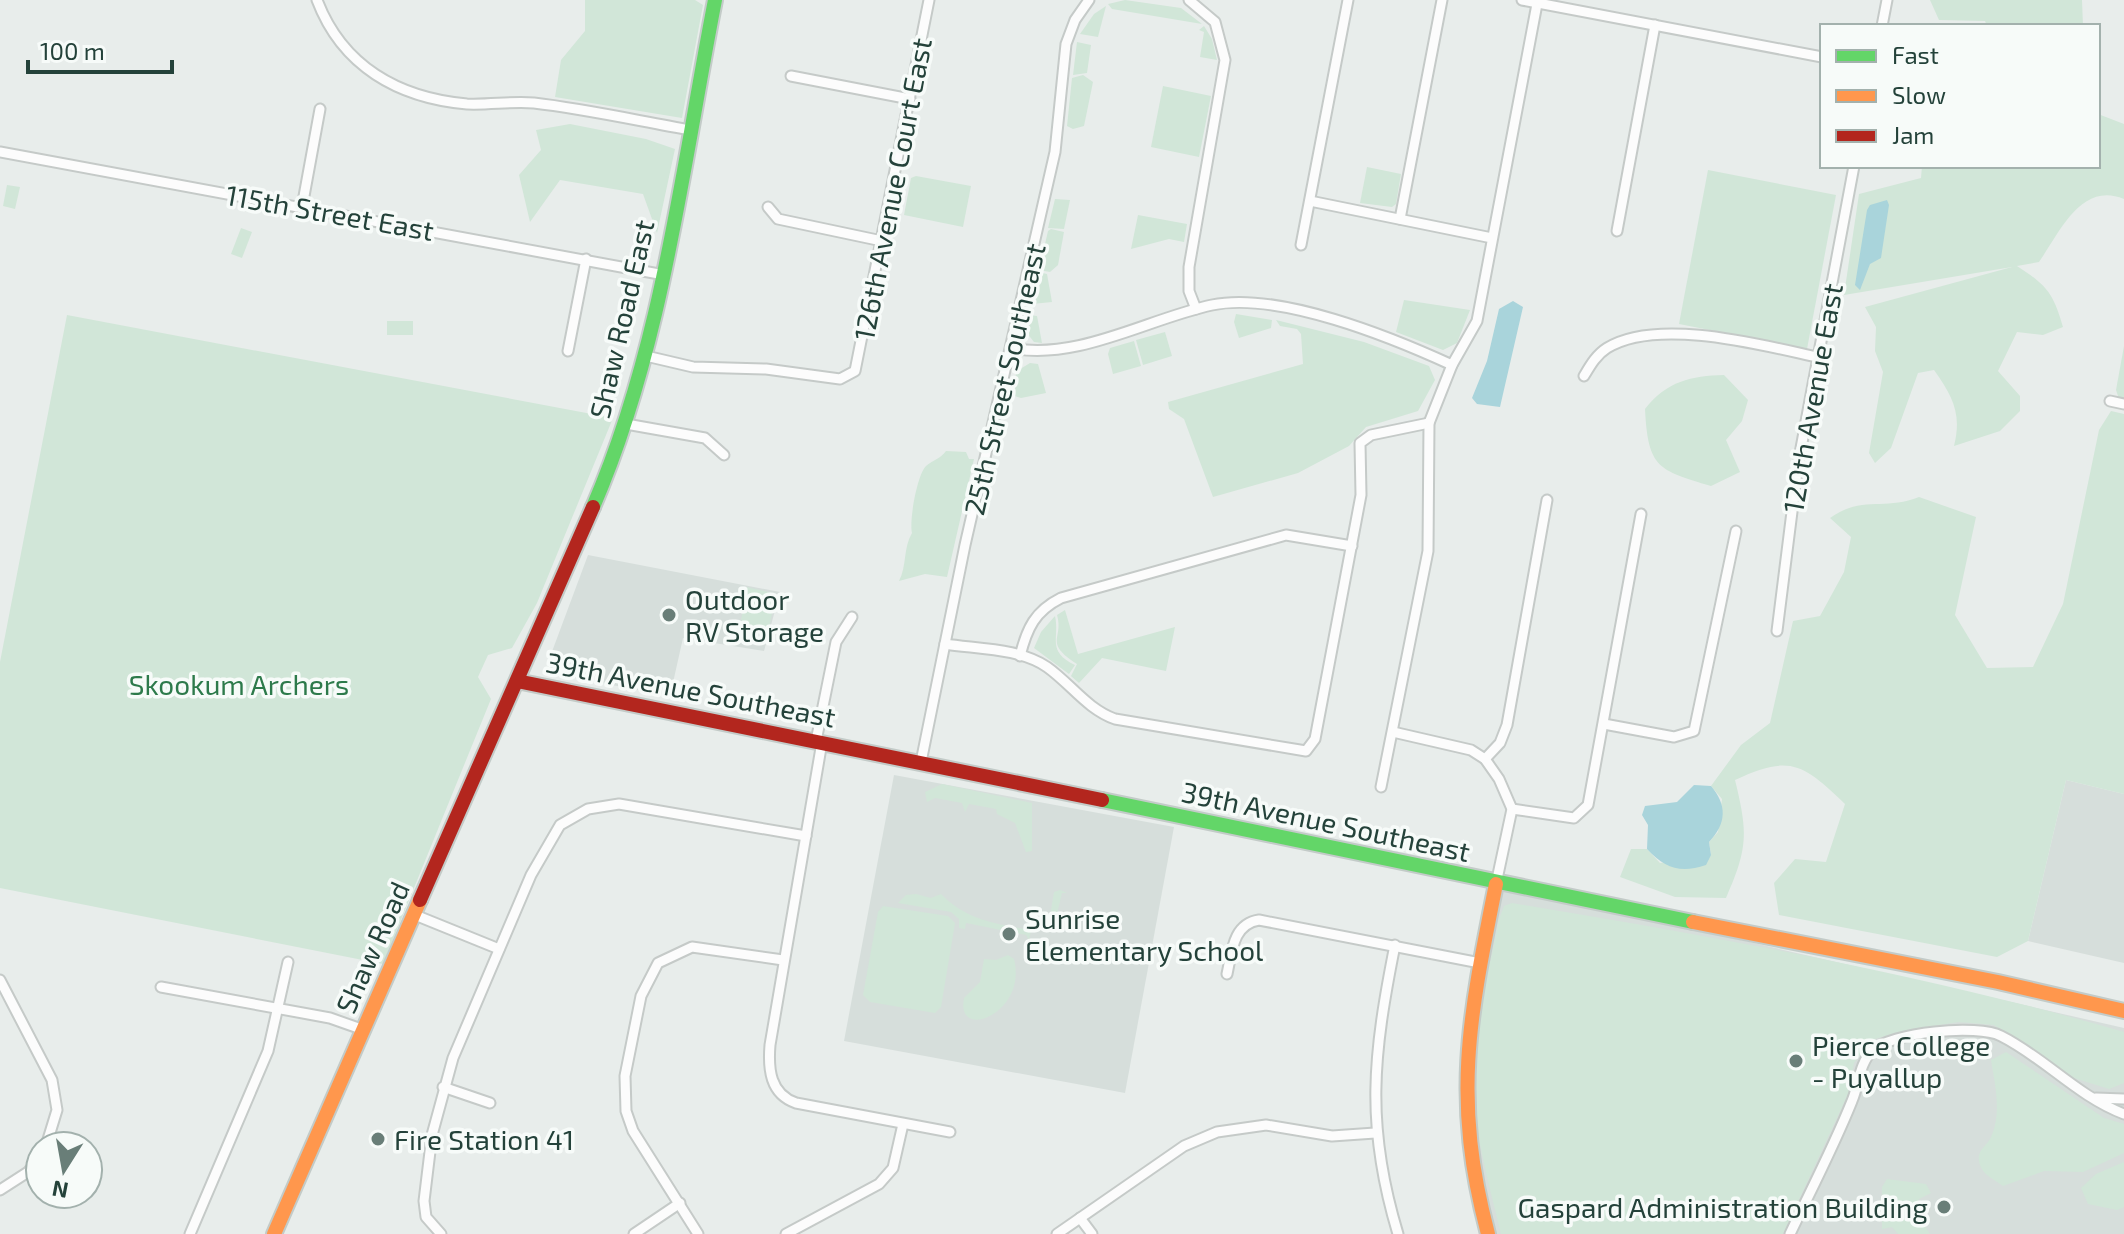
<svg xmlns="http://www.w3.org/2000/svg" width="2124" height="1234" viewBox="0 0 2124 1234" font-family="'Exo 2',sans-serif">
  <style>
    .built { fill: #d6dedb }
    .green { fill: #d1e6d8 }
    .water { fill: #a9d4db }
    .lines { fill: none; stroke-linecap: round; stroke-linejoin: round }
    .street-casing { stroke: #c5cac8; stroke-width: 13 }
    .fast-casing { stroke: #c3cbc8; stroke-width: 18 }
    .slow-casing { stroke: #c3cbc8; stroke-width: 18 }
    .jam-casing { stroke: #c3cbc8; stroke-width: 18 }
    .street { stroke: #fcfcfc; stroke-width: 9 }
    .fast { stroke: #63d668; stroke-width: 14 }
    .slow { stroke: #ff974d; stroke-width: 14 }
    .jam { stroke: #b3261e; stroke-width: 14 }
    .poi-dot { fill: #697e78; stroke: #f7fbf9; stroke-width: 3 }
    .labels { text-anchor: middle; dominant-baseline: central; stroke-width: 7; stroke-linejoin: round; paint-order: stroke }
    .street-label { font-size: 28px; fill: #24423a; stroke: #f7fbf9 }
    .poi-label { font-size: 28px; fill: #24423a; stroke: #f7fbf9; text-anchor: start }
    .park-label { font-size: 28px; fill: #2d7a4b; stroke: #f7fbf9 }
  </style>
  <rect width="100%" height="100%" fill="#e8edeb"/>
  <!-- built -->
  <g class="built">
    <path d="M588 555 780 592 764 651 683 638 670 696 554 674 547 665Z"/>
    <path d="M894 775 1174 827 1125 1093 844 1041Z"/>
    <path d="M2066 780 2124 794V963L2028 941Z"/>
    <path d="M1496 884 2124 1028V1234H1491L1463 1094Z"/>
  </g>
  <!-- green -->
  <g class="green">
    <path d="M585 0H695L703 5 682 118 555 97 561 60 585 31Z"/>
    <path d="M1125 0 1181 8 1202 24 1112 9 1108 4Z"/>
    <path d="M1930 0H2082L2083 26H1987L1985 21 1939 20Z"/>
    <path d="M1106 6 1098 37 1080 34 1094 14Z"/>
    <path d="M1204 26 1212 39 1217 60 1200 57 1204 32 1199 30Z"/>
    <path d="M1077 42 1091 45 1087 73 1073 75Z"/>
    <path d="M1083 75 1093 82 1084 126 1073 129 1067 126 1072 78Z"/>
    <path d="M1163 86 1211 96 1199 157 1151 147Z"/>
    <path d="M2098 114 2124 124V199C2081 181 2060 232 2039 262L2017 266C2046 285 2053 292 2063 327L2043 335 2017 332 1998 371 2020 396V411L2000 431 1954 446C1962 414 1953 397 1934 370L1918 373 1891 448 1875 463 1869 453 1883 372 1875 351 1876 327 1865 307 2012 267 1844 295 1859 194 1921 178 1922 166H2098Z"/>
    <path d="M570 124 646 139 675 149 657 233 643 194 560 180 530 222 519 175 541 150 536 130Z"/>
    <path d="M1367 167 1401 174 1396 204 1392 207 1360 203Z"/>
    <path d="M1708 170 1836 195 1807 349 1679 324Z"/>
    <path d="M916 176 971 186 963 227 904 215 911 178Z"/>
    <path d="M7 185 20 187 15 209 3 206Z"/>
    <path d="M1055 199 1070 200 1064 229 1048 228Z"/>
    <path d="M1138 215 1187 224 1184 242 1169 239 1131 249Z"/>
    <path d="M241 228 252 232 242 258 231 254Z"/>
    <path d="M1051 229 1064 232 1058 265 1050 272 1039 270 1048 231Z"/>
    <path d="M1038 272 1047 274 1052 302 1032 304Z"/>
    <path d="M1404 300 1470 310 1457 343 1443 350 1396 332Z"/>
    <path d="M1236 314 1272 320 1271 328 1239 338 1234 322Z"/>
    <path d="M67 315 613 418 537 603 512 648 488 655 478 677 491 699 383 964 0 888V662Z"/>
    <path d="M1029 315 1037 316 1042 343 1034 342 1026 332Z"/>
    <path d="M1276 320 1364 342 1429 366 1435 380 1418 411 1366 427 1349 446 1298 473 1213 497 1184 419 1169 409 1168 402 1303 364 1301 334 1297 329 1280 326Z"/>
    <path d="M413 321V335H387V321Z"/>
    <path d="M1165 332 1172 356 1143 365 1136 340Z"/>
    <path d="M1134 341 1141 366 1113 374 1108 354 1110 348Z"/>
    <path d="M2124 346V400L2119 399 2116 390Z"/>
    <path d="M1030 363 1038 364 1046 393 1021 398 1011 395 1017 371Z"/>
    <path d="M1724 375 1748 400 1742 421 1726 440 1740 472 1711 486C1658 470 1648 468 1645 409 1667 381 1691 376 1724 375Z"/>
    <path d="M2111 411 2124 414V794L2066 780 2028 941 1997 957 1779 915 1774 883 1795 859 1826 862 1845 804C1803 764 1790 754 1735 780 1748 833 1748 848 1726 898L1675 897 1620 877 1631 849H1647L1660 863 1711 855 1709 842 1718 832 1722 799 1711 786 1741 745 1770 723 1793 621 1820 616 1844 572 1851 537 1830 518C1862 495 1884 511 1919 497L1976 517 1955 615 1987 668 2033 667 2063 604 2099 430Z"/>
    <path d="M946 451 966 452 969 459H974L947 577 925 574 899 581C907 566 903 548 912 533 909 521 917 475 926 466 933 460 940 459 946 451Z"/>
    <path d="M747 587 776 594 769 628 748 626 741 620Z"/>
    <path d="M1065 610 1078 654 1175 627 1166 671 1102 658 1079 683 1071 676 1077 664C1043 642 1064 639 1057 615Z"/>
    <path d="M1055 616C1060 638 1046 651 1075 665L1069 674 1034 648 1041 632Z"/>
    <path d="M942 784 1032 803V851L1026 852 1015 823 997 814 996 809 969 804 965 812 962 803 935 798 927 802 925 792Z"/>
    <path d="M1060 890 1067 893H1062L1054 927 1050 916 1054 892Z"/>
    <path d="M916 894 931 898 941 894C966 920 996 924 1031 930L1029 940 1026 935 966 923 965 929 959 928V919L951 912 898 903 906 895Z"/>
    <path d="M1512 903C1717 937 1924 974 2124 1032V1083L2109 1089 2074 1078 1994 1025 1959 1022 1907 1030 1871 1040 1854 1063 1849 1092 1783 1234H1501C1489 1183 1473 1130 1473 1077 1472 1024 1490 971 1499 919L1504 906Z"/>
    <path d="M883 906 948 916 955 923 941 1007 935 1013 870 1002 863 995 878 912Z"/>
    <path d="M1008 955 1014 959C1028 1014 955 1042 964 998L980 982 984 959 996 960Z"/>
    <path d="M2006 1052 2104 1118 2124 1124V1153L2083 1172 2044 1171 2003 1186C1995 1180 1983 1175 1980 1165 1975 1150 1986 1148 1991 1137 2002 1113 1995 1085 1991 1060Z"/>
    <path d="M2124 1162V1207L2117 1210 2088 1204 2081 1188 2096 1174Z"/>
    <path d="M1887 1179 1926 1184 1931 1193 1919 1199 1915 1211 1930 1234H1898L1892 1227 1882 1229V1187Z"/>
  </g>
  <!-- water -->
  <g class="water">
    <path d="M1887 200 1889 205 1881 258 1870 264 1860 290 1855 285 1867 210 1870 205Z"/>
    <path d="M1513 301 1523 307 1500 407 1477 404 1472 398 1487 361 1499 309Z"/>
    <path d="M1694 785 1711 786C1727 805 1727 823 1709 842L1711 855 1706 865C1680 874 1665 868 1647 849L1648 825 1642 815 1645 806 1677 802Z"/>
  </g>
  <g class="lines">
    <!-- street casing -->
    <g class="street-casing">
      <g id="street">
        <path d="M317 0C342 66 398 98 467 104 490 105 512 101 534 103 586 109 639 121 691 130"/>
        <path d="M1189 0 1215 22 1225 60 1189 267V291L1196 309"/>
        <path d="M1522 0 1822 57"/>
        <path d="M1882 26 1887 0"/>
        <path d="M791 76 910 99"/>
        <path d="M0 152 659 274"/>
        <path d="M1310 201 1492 238"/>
        <path d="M302 207 320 109"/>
        <path d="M768 207 778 219 882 241"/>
        <path d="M1400 219 1442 0"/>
        <path d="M1617 231 1655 25"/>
        <path d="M1301 245 1348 0"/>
        <path d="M1011 348C1078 361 1147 319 1212 305 1278 291 1391 337 1452 365"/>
        <path d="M568 351 586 259"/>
        <path d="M646 356 693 367 766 369 840 379 855 371 929 0"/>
        <path d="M1584 376C1590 366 1596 355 1607 348 1657 317 1762 345 1817 357"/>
        <path d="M2110 401 2124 404"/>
        <path d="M626 424 705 438 724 455"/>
        <path d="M1777 631 1798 464 1854 166"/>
        <path d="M945 644C976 649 1020 648 1047 667 1071 684 1087 709 1115 719L1306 751 1315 739 1361 495 1360 443 1371 435 1429 423"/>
        <path d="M1020 656C1027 628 1035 611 1061 598L1286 535 1352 546"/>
        <path d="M1604 724 1674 737 1694 731 1736 531"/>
        <path d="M1393 732 1471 750 1485 759 1499 779 1512 809 1496 884"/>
        <path d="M816 741 836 642 852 617"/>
        <path d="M822 742 770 1045C768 1069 770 1094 796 1103L950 1132"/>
        <path d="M1485 759 1500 743 1507 725 1547 500"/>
        <path d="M921 762 965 545 1055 152 1066 44 1075 20 1089 0"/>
        <path d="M1381 787 1428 551 1429 423 1452 365 1477 321 1537 4 1535 0"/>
        <path d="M1512 809 1574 818 1588 805 1641 514"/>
        <path d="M415 915 499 949"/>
        <path d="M1395 945C1373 1055 1365 1125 1398 1234"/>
        <path d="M1227 974C1232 951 1233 924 1259 920L1480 963"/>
        <path d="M0 980 52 1080 57 1110 46 1146"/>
        <path d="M161 987 330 1018 364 1030"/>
        <path d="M443 1087 490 1103"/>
        <path d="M2096 1098 2124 1099"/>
        <path d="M0 1190 28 1172 40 1157"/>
        <path d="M1080 1218 1092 1234"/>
        <path d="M190 1234 268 1051 288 962"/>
        <path d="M441 1234 426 1217 424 1201 432 1135 453 1058 531 875 560 825 588 809 619 804 806 836"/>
        <path d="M634 1234 680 1203"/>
        <path d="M698 1234 633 1131 626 1111 625 1076 641 996 658 963 692 947 783 960"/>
        <path d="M786 1234 879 1184 893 1168 903 1124"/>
        <path d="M1057 1234 1184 1146 1217 1132 1266 1125 1332 1136 1375 1133"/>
        <path d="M1790 1234C1811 1190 1834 1146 1852 1101 1859 1085 1859 1064 1872 1051 1890 1032 1978 1024 2001 1036 2045 1058 2077 1096 2124 1114"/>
      </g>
    </g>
    <!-- fast casing -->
    <g class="fast-casing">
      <g id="fast">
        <path d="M593 507C662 348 682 169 715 0"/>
        <path d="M1102 800 1693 922"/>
      </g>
    </g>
    <!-- slow casing -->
    <g class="slow-casing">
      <g id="slow">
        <path d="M1693 922 1998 982 2124 1011"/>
        <path d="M274 1234 420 900"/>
        <path d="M1488 1234C1452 1099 1469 1018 1496 884"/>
      </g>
    </g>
    <!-- jam casing -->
    <g class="jam-casing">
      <g id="jam">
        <path d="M517 681 1102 800"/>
        <path d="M420 900 593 507"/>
      </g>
    </g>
    <!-- street -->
    <use href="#street" class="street"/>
    <!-- fast -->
    <use href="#fast" class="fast"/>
    <!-- slow -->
    <use href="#slow" class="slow"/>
    <!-- jam -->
    <use href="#jam" class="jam"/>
  </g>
  <!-- markers -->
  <g class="poi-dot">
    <circle cx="669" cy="615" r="8"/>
    <circle cx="1009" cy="934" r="8"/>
    <circle cx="1796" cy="1061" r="8"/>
    <circle cx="378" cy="1139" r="8"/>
    <circle cx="1944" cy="1207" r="8"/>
  </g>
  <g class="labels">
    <!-- street labels -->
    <g class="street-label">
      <text transform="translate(892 189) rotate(-79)">126th Avenue Court East</text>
      <text transform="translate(330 212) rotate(10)">115th Street East</text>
      <text transform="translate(621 319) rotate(-77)">Shaw Road East</text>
      <text transform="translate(1004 379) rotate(-77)">25th Street Southeast</text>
      <text transform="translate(1812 398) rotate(-80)">120th Avenue East</text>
      <text transform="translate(691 689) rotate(11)">39th Avenue Southeast</text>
      <text transform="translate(1326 821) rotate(12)">39th Avenue Southeast</text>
      <text transform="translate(372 947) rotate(-66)">Shaw Road</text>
    </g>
    <!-- poi labels -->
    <g class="poi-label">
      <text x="685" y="599">Outdoor<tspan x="685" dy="32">RV Storage</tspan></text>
      <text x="1025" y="918">Sunrise<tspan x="1025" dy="32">Elementary School</tspan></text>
      <text x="1812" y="1045">Pierce College<tspan x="1812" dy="32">- Puyallup</tspan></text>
      <text x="394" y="1139">Fire Station 41</text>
      <text x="1928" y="1207" text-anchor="end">Gaspard Administration Building</text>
    </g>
    <!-- park labels -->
    <g class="park-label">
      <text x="239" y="684">Skookum Archers</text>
    </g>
  </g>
  <!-- legend -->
  <rect x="1820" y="24" width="280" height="144" fill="#f7fbf9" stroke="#a3b1ad" stroke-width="2"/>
  <rect x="1836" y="50" width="40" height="12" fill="#63d668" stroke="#a3b1ad" stroke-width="2"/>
  <text x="1892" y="64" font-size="24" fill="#24423a">Fast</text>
  <rect x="1836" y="90" width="40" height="12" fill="#ff974d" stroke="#a3b1ad" stroke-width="2"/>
  <text x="1892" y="104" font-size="24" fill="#24423a">Slow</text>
  <rect x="1836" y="130" width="40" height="12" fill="#b3261e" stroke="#a3b1ad" stroke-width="2"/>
  <text x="1892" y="144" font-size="24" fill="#24423a">Jam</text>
  <!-- north arrow -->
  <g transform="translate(64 1170) rotate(191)"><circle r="38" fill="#f7fbf9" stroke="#a3b1ad" stroke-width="2"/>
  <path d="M0-6L14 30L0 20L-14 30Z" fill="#697e78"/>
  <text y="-12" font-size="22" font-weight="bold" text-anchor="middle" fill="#24423a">N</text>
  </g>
  <!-- scale -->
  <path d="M28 60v12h144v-12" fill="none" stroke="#24423a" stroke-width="4"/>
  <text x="40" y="60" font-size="24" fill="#24423a" stroke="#f7fbf9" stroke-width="6" paint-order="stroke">100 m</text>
</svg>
